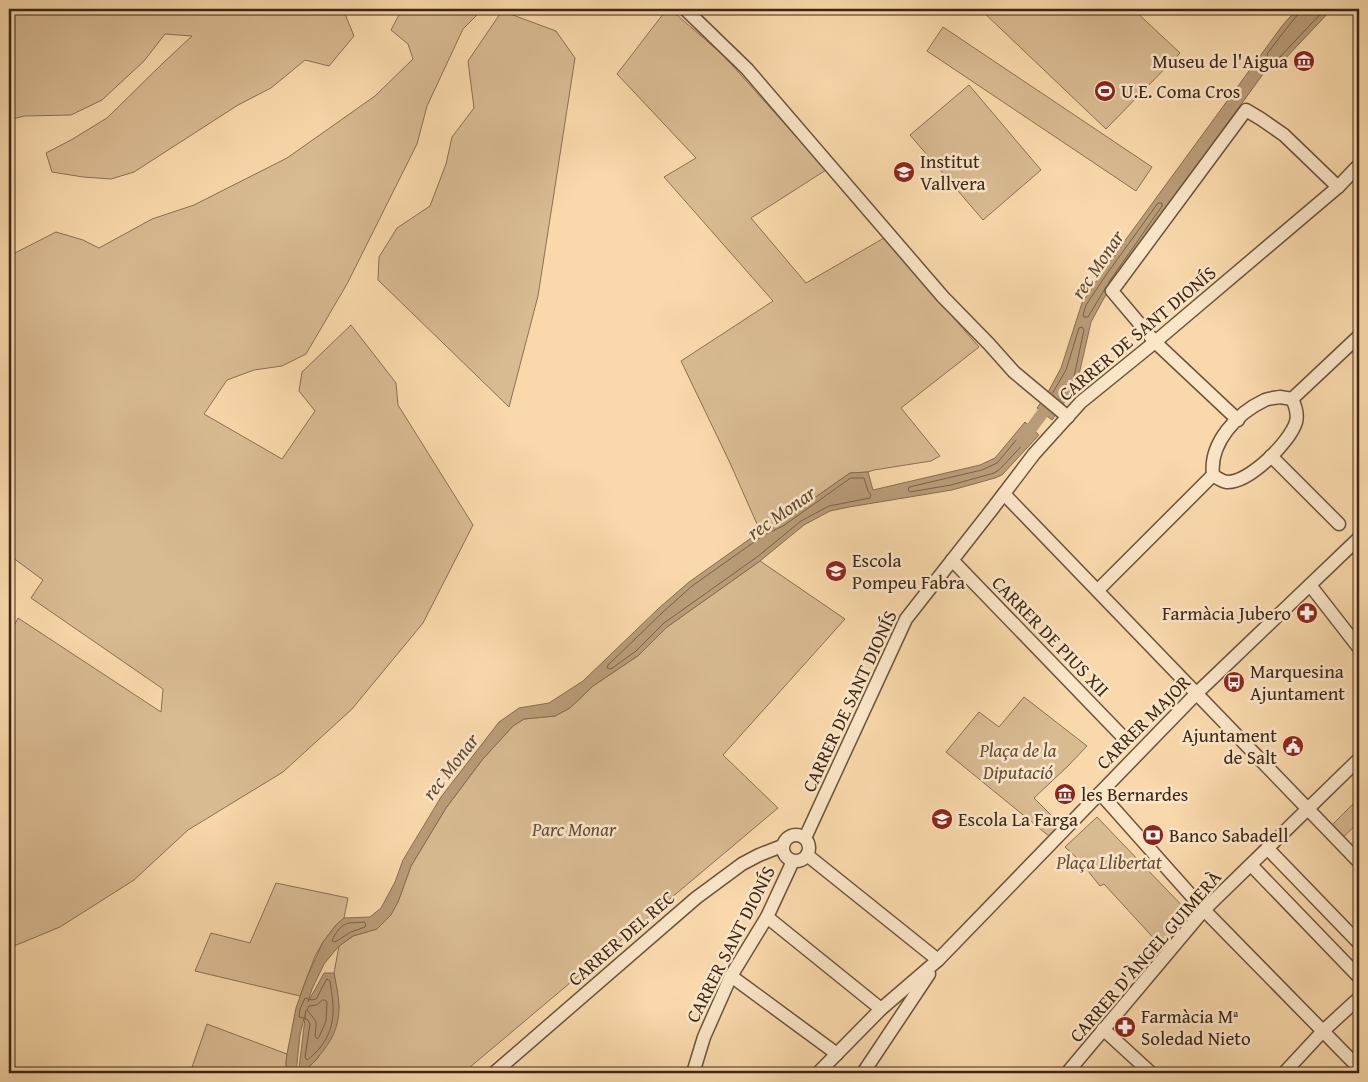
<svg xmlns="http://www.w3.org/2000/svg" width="1368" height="1082" viewBox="0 0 1368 1082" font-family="'Gentium Book Plus',serif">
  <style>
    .green { fill: #d9bb92; stroke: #8a7054 }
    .water { fill: #b99c78; stroke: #876d51 }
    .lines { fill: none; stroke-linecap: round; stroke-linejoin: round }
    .shore { stroke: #7a6147; stroke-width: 1 }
    .canal { stroke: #b99c78; stroke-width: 12 }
    .minor-casing { stroke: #6b533b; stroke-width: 15 }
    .minor { stroke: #fbe6c8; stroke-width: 12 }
    .labels { text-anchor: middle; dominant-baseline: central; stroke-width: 5; stroke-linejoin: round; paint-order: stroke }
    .poi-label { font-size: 19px; fill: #3c2616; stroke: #fbe6c8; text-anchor: start }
    .street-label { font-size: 19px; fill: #3c2616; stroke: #fbe6c8 }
    .park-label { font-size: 19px; font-style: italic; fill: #634b35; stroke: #fbe6c8 }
    .water-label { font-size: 20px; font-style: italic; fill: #624933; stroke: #fbe6c8 }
  </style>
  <rect width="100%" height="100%" fill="#f9d9ab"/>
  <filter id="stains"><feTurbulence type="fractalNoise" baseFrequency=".004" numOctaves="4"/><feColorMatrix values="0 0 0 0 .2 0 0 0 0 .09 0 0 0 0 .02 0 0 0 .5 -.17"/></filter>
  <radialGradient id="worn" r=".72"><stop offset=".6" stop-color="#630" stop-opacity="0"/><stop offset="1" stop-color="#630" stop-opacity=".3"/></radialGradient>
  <!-- green -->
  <g class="green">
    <path d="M9 9H343L354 36 329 66 305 60 271 88 238 105 134 172 111 179 83 177 52 172 46 153 71 140 107 118 163 63 192 36 165 34 144 61 102 100 71 115 24 116 9 120Z"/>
    <path d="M394 9H483L463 29 427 106 417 144 347 284 306 354 282 366 254 370 227 380 204 414 282 459 315 411 299 391 302 372 351 325 396 383 398 405 473 525 423 623 352 709 283 772 188 830 134 880 60 927 14 946H9V636L18 618 161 712 163 689 31 598 43 580 9 555V256L56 232 83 240 99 248 152 219 194 205 287 158 375 96 413 59 408 44 391 30 400 13Z"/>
    <path d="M667 9H670L723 55 826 170 751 218 806 283 884 238 979 347 901 408 940 456 931 461 874 470 868 472 850 473 780 522 761 531 757 524 730 463 681 361 773 301 664 177 696 158 617 74Z"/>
    <path d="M980 9H1133L1180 53 1106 129Z"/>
    <path d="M502 11 556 31 575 58 538 296 509 407 378 280 379 257 397 228 430 206 446 164 452 137 474 108 468 61Z"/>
    <path d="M943 27 1152 167 1136 191 927 51Z"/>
    <path d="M969 85 1041 170 983 220 910 135Z"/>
    <path d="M760 561 845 619 723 755 778 808 463 1073H303L318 1058 339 1007 334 973 339 946 353 936 377 929 398 902 411 866 446 808 482 760 513 726 524 719 555 716 570 708 593 686 639 655 667 627Z"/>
    <path d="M1024 697 1087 746 1068 766 1034 798 1061 825 1050 837 946 752 979 712 999 727Z"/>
    <path d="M1359 798V822L1339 841 1328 829Z"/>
    <path d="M1097 817 1190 914 1160 945 1104 884 1100 886 1080 861 1065 847Z"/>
    <path d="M276 883 348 898 344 918 336 925 323 942 315 956 300 996 195 971 211 933 250 943Z"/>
    <path d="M207 1024 287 1054 286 1063 287 1073H190Z"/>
  </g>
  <!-- water -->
  <g class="water">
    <path d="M1297 9H1332L1282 62 1271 63 1190 175 1104 298 1091 322 1078 379 1073 390 1052 420 1037 408 1047 394 1061 368 1082 303 1102 272 1282 26Z"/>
    <path d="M1025 422 1039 435 1002 475 995 478 952 490 849 507 830 511 804 525 760 561 667 627 639 655 593 686 570 708 555 716 524 719 513 726 482 760 446 808 411 866 398 902 391 915 377 929 353 936 339 946 324 964 312 989 308 1002 324 973H334C336 984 339 996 339 1008 339 1035 323 1053 305 1071L299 1068 306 1010 300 1035 296 1073H287L286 1063 287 1054 296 1008 307 977 323 942 336 925 344 918 370 917 381 908 395 882 403 860 441 797 499 722 519 708 549 703 583 681 659 608 689 582 761 531 780 522 850 473 868 472 873 490 980 465 995 458Z"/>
  </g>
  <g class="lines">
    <!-- shore -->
    <g class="shore">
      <path d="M1300 9 1299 13 1286 29 1267 54 1268 58 1280 57 1325 9"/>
      <path d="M1106 287 1088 317H1084L1083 315 1086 305 1106 275 1158 203H1162V206L1109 282"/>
      <path d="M1052 394 1066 370 1079 328 1082 327 1084 330 1074 377 1069 387 1060 400"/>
      <path d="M1024 431H1027L1030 433V437L999 470 994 473 951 485 910 492 908 490 909 487 982 470 997 463Z"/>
      <path d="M851 478H864L868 491 871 495 870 498 829 506 801 521 757 557 664 623 636 651 611 669 607 668 608 665 663 612 692 586 764 535 783 526Z"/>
      <path d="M364 922 366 924 365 927 351 932 335 942 332 941C334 935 340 926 346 924 350 922 359 923 364 922Z"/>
      <path d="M327 979 330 981C334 1007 337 1027 319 1049 315 1053 312 1057 307 1060L305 1057 310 1024 307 1019 299 1017 300 1009 305 998 312 1000 316 999Z"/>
      <path d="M323 1000H325L327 1002 326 1021 319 1037 317 1039 315 1036C317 1018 317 1023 307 1010L309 1006 316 1005Z"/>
    </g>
    <!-- canal -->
    <path class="canal" d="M1022 441 1053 399"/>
    <!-- minor casing -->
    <g class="minor-casing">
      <g id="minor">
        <path d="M685 9 747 69 943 297 989 344 1014 372 1068 417"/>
        <path d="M1280 397 1292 399C1296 407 1298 414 1296 422 1290 442 1249 483 1227 482 1221 481 1217 478 1213 475 1209 443 1237 413 1265 400 1270 398 1275 398 1280 397Z"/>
        <path d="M1292 399 1359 336"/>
        <path d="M1238 420 1155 342 1112 291 1246 110 1261 119 1284 135 1338 187"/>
        <path d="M1271 456 1339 524"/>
        <path d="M1004 494 1359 862"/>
        <path d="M952 560 1124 738"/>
        <path d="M1310 585 1359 648"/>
        <path d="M1098 590 1213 475"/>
        <path d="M1100 793 1204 910 1359 1068"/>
        <circle cx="796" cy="848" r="13"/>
        <path d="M805 838 906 619 993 508 1034 454 1081 402 1155 342 1338 187 1359 165"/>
        <path d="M1268 849 1359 943"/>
        <path d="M807 855 938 960"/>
        <path d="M1251 865 1359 977"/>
        <path d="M767 917 881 1009"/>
        <path d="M731 976 837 1054"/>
        <path d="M1103 1029 1151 1073"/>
        <path d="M494 1073 696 898 742 864 759 855 782 846"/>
        <path d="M693 1073 704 1037 731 976 767 917 793 861"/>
        <path d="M818 1073 881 1009 938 960 1197 693 1359 538"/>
        <path d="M863 1073 929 974"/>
        <path d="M1067 1073 1204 910 1359 759"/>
        <path d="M1284 1073 1323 1031 1359 998"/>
      </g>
    </g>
    <!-- minor -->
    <use href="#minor" class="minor"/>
  </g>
  <!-- icons -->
  <defs>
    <g id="museum-disc" transform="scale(1.125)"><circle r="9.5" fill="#8f2418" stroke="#fbe6c8"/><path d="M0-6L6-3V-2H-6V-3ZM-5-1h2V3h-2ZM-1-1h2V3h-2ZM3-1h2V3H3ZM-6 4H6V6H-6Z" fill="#fff"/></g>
    <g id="stadium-disc" transform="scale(1.125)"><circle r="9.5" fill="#8f2418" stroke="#fbe6c8"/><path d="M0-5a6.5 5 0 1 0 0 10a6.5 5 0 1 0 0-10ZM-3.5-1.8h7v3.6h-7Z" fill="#fff"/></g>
    <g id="school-disc" transform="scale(1.125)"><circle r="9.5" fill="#8f2418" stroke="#fbe6c8"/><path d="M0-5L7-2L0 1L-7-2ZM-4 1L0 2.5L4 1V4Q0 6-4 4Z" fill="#fff"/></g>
    <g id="pharmacy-disc" transform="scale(1.125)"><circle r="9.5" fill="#8f2418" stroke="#fbe6c8"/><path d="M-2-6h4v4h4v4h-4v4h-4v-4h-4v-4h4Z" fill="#fff"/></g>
    <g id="bus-disc" transform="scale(1.125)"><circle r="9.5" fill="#8f2418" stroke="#fbe6c8"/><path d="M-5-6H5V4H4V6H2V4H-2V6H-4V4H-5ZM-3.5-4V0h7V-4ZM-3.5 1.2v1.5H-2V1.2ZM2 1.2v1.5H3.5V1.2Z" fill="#fff"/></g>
    <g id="civic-disc" transform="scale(1.125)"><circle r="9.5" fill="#8f2418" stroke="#fbe6c8"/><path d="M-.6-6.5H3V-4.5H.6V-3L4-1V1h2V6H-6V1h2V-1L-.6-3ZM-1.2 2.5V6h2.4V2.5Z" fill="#fff"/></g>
    <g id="bank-disc" transform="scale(1.125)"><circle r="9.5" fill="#8f2418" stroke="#fbe6c8"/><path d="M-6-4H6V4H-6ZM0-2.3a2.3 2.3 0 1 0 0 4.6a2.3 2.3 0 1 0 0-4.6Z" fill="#fff"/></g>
  </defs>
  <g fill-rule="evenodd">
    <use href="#museum-disc" x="1304" y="61"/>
    <use href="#stadium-disc" x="1105" y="91"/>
    <use href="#school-disc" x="904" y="172"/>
    <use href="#school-disc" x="836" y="571"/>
    <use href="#pharmacy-disc" x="1307" y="613"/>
    <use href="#bus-disc" x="1234" y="682"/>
    <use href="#civic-disc" x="1293" y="746"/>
    <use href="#museum-disc" x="1065" y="794"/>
    <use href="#school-disc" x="942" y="819"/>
    <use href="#bank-disc" x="1153" y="835"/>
    <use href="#pharmacy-disc" x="1125" y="1027"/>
  </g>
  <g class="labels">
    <!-- poi labels -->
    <g class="poi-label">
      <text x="1288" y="61" text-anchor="end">Museu de l'Aigua</text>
      <text x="1121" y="91">U.E. Coma Cros</text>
      <text x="920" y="161">Institut<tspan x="920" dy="22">Vallvera</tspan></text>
      <text x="852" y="560">Escola<tspan x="852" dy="22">Pompeu Fabra</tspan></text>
      <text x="1291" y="613" text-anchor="end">Farmàcia Jubero</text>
      <text x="1250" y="671">Marquesina<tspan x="1250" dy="22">Ajuntament</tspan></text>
      <text x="1277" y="735" text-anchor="end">Ajuntament<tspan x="1277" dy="22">de Salt</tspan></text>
      <text x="1081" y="794">les Bernardes</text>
      <text x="958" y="819">Escola La Farga</text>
      <text x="1169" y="835">Banco Sabadell</text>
      <text x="1141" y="1016">Farmàcia Mª<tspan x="1141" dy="22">Soledad Nieto</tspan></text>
    </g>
    <!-- street labels -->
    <g class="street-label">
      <text transform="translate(1137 333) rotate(-40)">CARRER DE SANT DIONÍS</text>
      <text transform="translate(1051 636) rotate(46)">CARRER DE PIUS XII</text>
      <text transform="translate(849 701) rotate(-65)">CARRER DE SANT DIONÍS</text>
      <text transform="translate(1143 722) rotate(-45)">CARRER MAJOR</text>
      <text transform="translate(621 938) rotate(-41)">CARRER DEL REC</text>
      <text transform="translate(730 944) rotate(-63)">CARRER SANT DIONÍS</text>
      <text transform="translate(1145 956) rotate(-49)">CARRER D'ÀNGEL GUIMERÀ</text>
    </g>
    <!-- park labels -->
    <g class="park-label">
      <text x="1018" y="750">Plaça de la<tspan x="1018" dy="22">Diputació</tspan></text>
      <text x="574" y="829">Parc Monar</text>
      <text x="1109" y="862">Plaça Llibertat</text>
    </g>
    <!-- water labels -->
    <g class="water-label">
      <text transform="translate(1097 264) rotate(-56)">rec Monar</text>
      <text transform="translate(781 512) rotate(-35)">rec Monar</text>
      <text transform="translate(450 766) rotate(-52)">rec Monar</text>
    </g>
  </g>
  <!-- margin -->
  <rect width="1368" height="1082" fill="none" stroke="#f9d9ab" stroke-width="30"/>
  <rect x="10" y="10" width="1348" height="1062" fill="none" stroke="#3c2616" stroke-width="2.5"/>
  <rect x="15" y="15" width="1338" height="1052" fill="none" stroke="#3c2616"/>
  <rect width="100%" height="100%" filter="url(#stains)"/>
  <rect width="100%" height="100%" fill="url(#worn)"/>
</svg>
